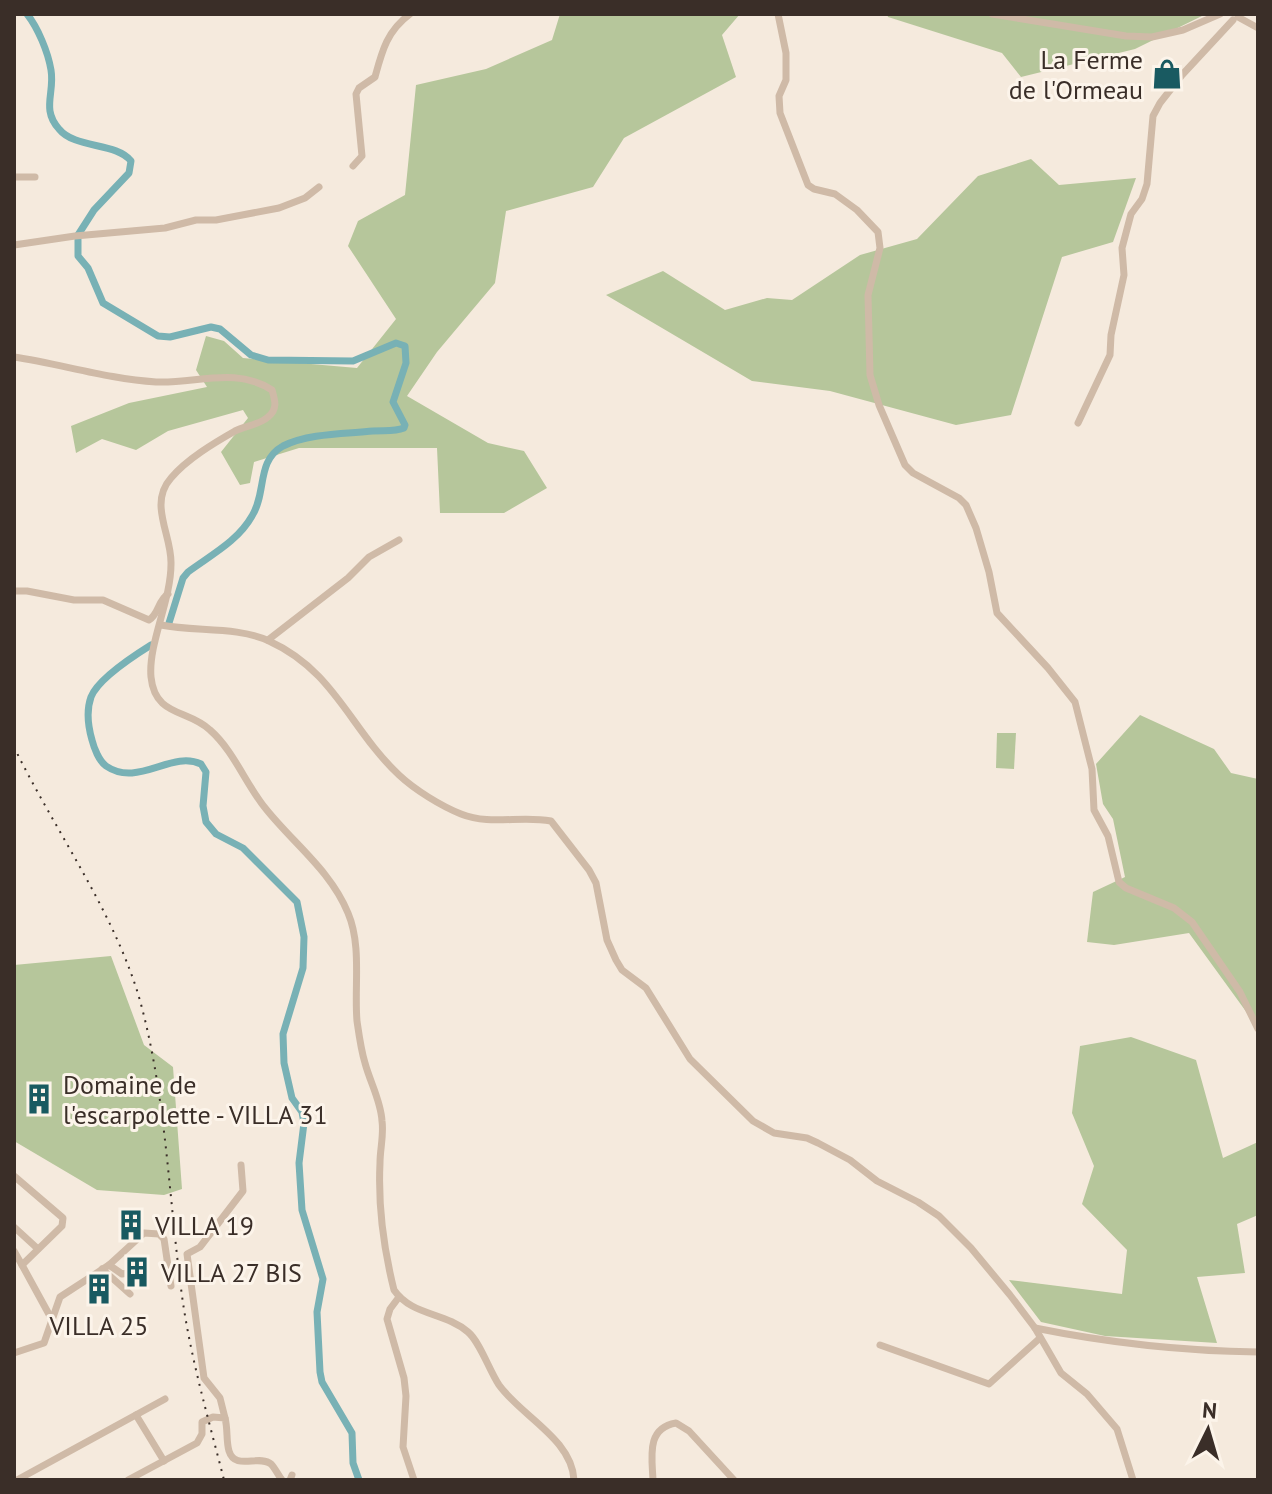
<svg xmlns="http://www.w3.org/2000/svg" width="1272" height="1494" viewBox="0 0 1272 1494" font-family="'PT Sans',sans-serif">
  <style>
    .green { fill: #b6c69b }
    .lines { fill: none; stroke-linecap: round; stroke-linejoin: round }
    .canal { stroke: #78b1b5; stroke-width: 7 }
    .minor { stroke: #cfbaa7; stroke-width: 7 }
    .rail { stroke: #3a2e28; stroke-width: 2; stroke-dasharray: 2 6; stroke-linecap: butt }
    .labels { text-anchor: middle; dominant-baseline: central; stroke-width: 6; stroke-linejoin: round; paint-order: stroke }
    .poi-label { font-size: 26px; fill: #3a2e28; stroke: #fcf4ea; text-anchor: start }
  </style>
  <rect width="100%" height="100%" fill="#f5eadd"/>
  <!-- green -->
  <g class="green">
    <path d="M560 14H740L722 35 736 77 624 138 593 187 506 211 495 283 437 352 407 396 488 443 524 451 547 488 504 513H440L437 448H299L254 462 250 483 240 485 221 452 248 418 243 410 168 431 136 450 102 439 76 453 71 426 129 403 207 387 196 370 206 336 224 341 243 358 357 368 396 319 348 246 358 221 405 195 416 85 486 69 552 40Z"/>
    <path d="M887 14H1206L1135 49 1021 77 1002 53 888 17Z"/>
    <path d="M1031 159 1059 185 1136 178 1113 242 1062 257 1011 415 956 425 830 391 752 381 606 295 663 271 725 310 767 298 792 300 860 255 917 239 978 176Z"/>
    <path d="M1140 715 1214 749 1231 773 1258 779V1028L1189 933 1114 945 1087 942 1093 892 1125 877 1113 819 1103 804 1096 764Z"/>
    <path d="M997 733H1016L1014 769 996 768Z"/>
    <path d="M111 956 144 1045 173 1067 182 1189 164 1195 97 1190 14 1141V965Z"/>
    <path d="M1131 1037 1196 1060 1223 1158 1258 1142V1215L1237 1224 1245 1273 1197 1277 1217 1343 1105 1336 1041 1322 1009 1280 1122 1294 1127 1250 1082 1204 1094 1166 1072 1113 1080 1046Z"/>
  </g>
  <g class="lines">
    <!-- canal -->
    <g class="canal">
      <path d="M27 14C38 28 48 52 51 70 55 93 41 109 59 129 75 149 116 142 131 161L129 173 94 210 78 235"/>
      <path d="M78 237V256L88 268 103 303 158 336 170 337 211 327 220 329 251 355 268 360 353 361 396 343 405 346 406 363 393 402 405 425 404 428C394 432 384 430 373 431 345 434 309 433 283 446 256 461 267 492 252 516 238 541 211 555 188 572L183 578 169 623"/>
      <path d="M151 645C135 655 98 679 91 697 86 711 88 726 92 740 94 748 99 761 106 766 138 788 171 750 201 764L206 772 203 806 206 822 216 834 243 848 297 902 304 937 303 968 283 1034 284 1063 292 1098 302 1112 304 1123 299 1163 302 1210 323 1279 317 1312 320 1372 322 1382 352 1433 353 1463 359 1480"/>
    </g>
    <!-- minor -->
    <g class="minor">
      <path d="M778 14 786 53V80L779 96 780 113 808 185 814 189 835 194 857 210 878 232 880 248 868 295 870 375 879 405 905 465 913 473 959 498 966 505 976 528 989 572 997 613 1048 668 1075 702 1092 769 1094 810 1108 836 1119 882 1126 888 1174 908 1192 922 1240 992 1258 1029"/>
      <path d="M992 14 1126 36 1152 37 1183 30 1220 14"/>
      <path d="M1238 17 1258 28"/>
      <path d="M353 166 362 156 356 94 359 88 375 77C382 51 387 31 410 14"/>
      <path d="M14 177H35"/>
      <path d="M14 245 75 236 165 228 196 220H216L279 208 305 198 319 187"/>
      <path d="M14 357C61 364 108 379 156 382 196 384 235 366 272 390 275 400 278 409 268 417 259 425 245 426 235 431 214 443 187 459 171 478 148 504 172 535 171 564 171 601 148 644 151 677 155 717 188 709 210 730 234 751 246 785 266 809 294 844 331 871 348 913 362 946 354 987 357 1021 359 1035 361 1050 365 1063 370 1082 381 1101 382 1121 384 1135 380 1149 380 1163 378 1204 384 1250 394 1290 412 1316 445 1312 468 1332 480 1342 489 1370 499 1385 521 1416 572 1439 574 1480"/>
      <path d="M1078 423 1110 355 1111 335 1124 275 1122 248 1131 214 1142 199 1147 184 1153 116 1160 103 1182 75 1233 20"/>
      <path d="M14 591H27L74 600H103L149 620C159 614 158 600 168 594"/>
      <path d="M161 625C196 632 236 626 269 641 335 671 350 729 399 775 415 790 441 806 461 814 491 826 520 815 551 821L589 870 596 883 607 940 616 960 622 970 646 988 690 1059 753 1121 774 1133 807 1138 818 1143 850 1160 877 1181 918 1202 939 1216 971 1248 1010 1295 1035 1328 1061 1373 1087 1394 1117 1429 1133 1480"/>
      <path d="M268 640 348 578 369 557 399 540"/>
      <path d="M14 1176 63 1218 62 1226 22 1265 14 1251"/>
      <path d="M14 1227 38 1249"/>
      <path d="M22 1265 51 1318"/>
      <path d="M109 1265 122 1274 128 1273"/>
      <path d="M102 1269 130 1294"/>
      <path d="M399 1297 390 1309 387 1319 404 1378 406 1396 403 1447 414 1480"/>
      <path d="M1035 1328C1109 1343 1182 1351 1258 1352"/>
      <path d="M880 1345 989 1384 1040 1338"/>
      <path d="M14 1353 44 1343 60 1297 109 1265 144 1233 159 1234 164 1239 171 1286"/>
      <path d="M136 1415 164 1461"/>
      <path d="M225 1418 220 1398 204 1378 187 1254 200 1247 243 1191 241 1165"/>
      <path d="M17 1480 165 1399"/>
      <path d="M128 1480 197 1443 202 1434V1422L213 1417 225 1418C228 1429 226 1441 229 1451 235 1471 259 1454 271 1464 275 1468 278 1475 282 1480"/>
      <path d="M290 1480 292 1475"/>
      <path d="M653 1480C652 1457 646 1428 676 1423L689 1431 734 1480"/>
    </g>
    <!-- rail -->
    <path class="rail" d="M14 747C55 831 119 919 142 1008 167 1104 169 1205 183 1303 192 1363 209 1421 224 1480"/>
  </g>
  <!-- icons -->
  <defs>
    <g id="shop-bare" transform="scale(2.4)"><path d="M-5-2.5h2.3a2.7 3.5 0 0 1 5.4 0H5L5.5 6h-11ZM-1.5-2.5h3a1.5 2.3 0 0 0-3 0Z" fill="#195a61" stroke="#fcf4ea" stroke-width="2.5" paint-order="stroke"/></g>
    <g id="building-bare" transform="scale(2.4)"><path d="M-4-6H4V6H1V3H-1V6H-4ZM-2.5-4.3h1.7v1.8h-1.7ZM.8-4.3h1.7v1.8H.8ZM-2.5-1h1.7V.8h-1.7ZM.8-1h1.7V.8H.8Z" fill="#195a61" stroke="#fcf4ea" stroke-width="2.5" paint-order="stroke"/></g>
  </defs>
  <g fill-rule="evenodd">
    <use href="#shop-bare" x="1167" y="74"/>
    <use href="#building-bare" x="39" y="1099"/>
    <use href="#building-bare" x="131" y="1225"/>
    <use href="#building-bare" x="137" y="1272"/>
    <use href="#building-bare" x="99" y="1289"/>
  </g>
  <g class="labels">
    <!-- poi labels -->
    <g class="poi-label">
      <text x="1143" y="59" text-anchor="end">La Ferme<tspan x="1143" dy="30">de l'Ormeau</tspan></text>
      <text x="63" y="1084">Domaine de<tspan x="63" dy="30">l'escarpolette - VILLA 31</tspan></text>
      <text x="155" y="1225">VILLA 19</text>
      <text x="161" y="1272">VILLA 27 BIS</text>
      <text x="99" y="1325" text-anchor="middle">VILLA 25</text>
    </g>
  </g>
  <!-- border -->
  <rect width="1272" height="1494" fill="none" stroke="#3a2e28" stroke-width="32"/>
  <!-- north arrow -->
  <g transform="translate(1208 1430) rotate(5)" stroke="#fcf4ea" stroke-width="6" paint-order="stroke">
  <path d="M0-6L14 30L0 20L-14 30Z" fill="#3a2e28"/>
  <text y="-12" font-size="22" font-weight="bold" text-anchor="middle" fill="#3a2e28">N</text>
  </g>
</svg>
